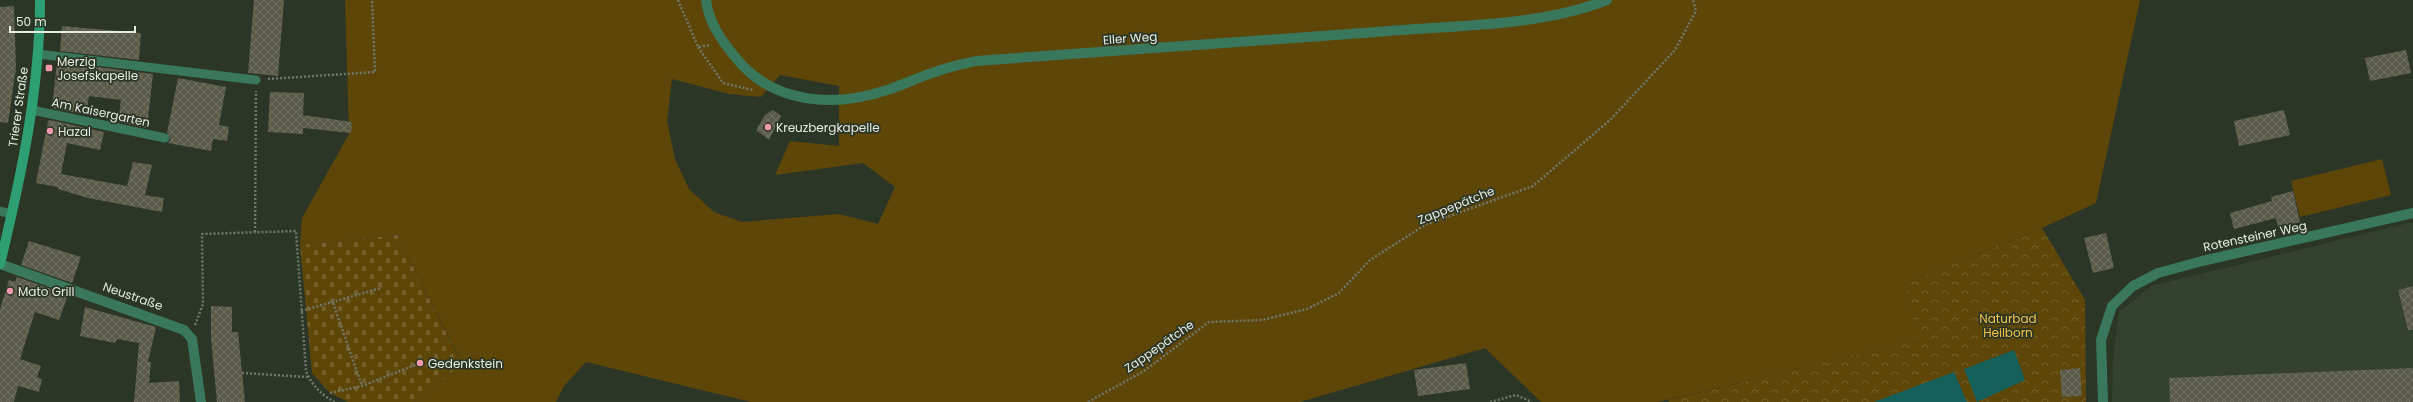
<svg xmlns="http://www.w3.org/2000/svg" width="2413" height="402" viewBox="0 0 2413 402" font-family="Poppins,sans-serif">
  <style>
    .built { fill: #33412d }
    .grass { fill: #5e4609; fill-rule: evenodd }
    .cemetery { fill: url(#cemetery-stones) }
    .park { fill: url(#park-crowns) }
    .water { fill: #16605c }
    .building { fill: url(#building-cross-hatch) }
    .lines { fill: none; stroke-linecap: round; stroke-linejoin: round }
    .path { stroke: #6f786b; stroke-width: 2.5; stroke-dasharray: 2 2; stroke-linecap: butt }
    .lane { stroke: #39785c; stroke-width: 9 }
    .street { stroke: #39785c; stroke-width: 10 }
    .secondary { stroke: #2e9e73; stroke-width: 10 }
    .poi-dot { fill: #f29aad; stroke: #2b3626; stroke-width: 1.5 }
    .labels { text-anchor: middle; dominant-baseline: central; stroke-width: 3.5; stroke-linejoin: round; paint-order: stroke }
    .street-label { font-size: 12px; fill: #e5ece2; stroke: #2b3626 }
    .poi-label { font-size: 12px; fill: #e5ece2; stroke: #2b3626; text-anchor: start }
    .park-label { font-size: 12px; fill: #f7c24a; stroke: #2b3626 }
  </style>
  <defs>
    <pattern id="cemetery-stones" width="16" height="16" patternUnits="userSpaceOnUse"><rect width="16" height="16" fill="#5e4609"/><path d="M2 7V4a2 2 0 0 1 4 0v3zM10 15v-3a2 2 0 0 1 4 0v3z" fill="#75612d"/></pattern>
    <pattern id="park-crowns" width="20" height="18" patternUnits="userSpaceOnUse"><rect width="20" height="18" fill="#5e4609"/><path d="M2 6a3 3 0 1 1 6 0M12 15a3 3 0 1 1 6 0" fill="none" stroke="#75612d"/></pattern>
    <pattern id="building-cross-hatch" width="8" height="8" patternUnits="userSpaceOnUse"><rect width="8" height="8" fill="#5a5b48"/><path d="M0 0l8 8M0 8l8-8" fill="none" stroke="#727362"/></pattern>
  </defs>
  <rect width="100%" height="100%" fill="#2b3626"/>
  <!-- built -->
  <path class="built" d="M2413 222V402H2112L2113 358 2119 312 2151 286Z"/>
  <!-- grass -->
  <g class="grass">
    <path d="M345 0H2140L2096 203 2042 228 1905 283 1919 340 1658 402H1541L1485 348 1300 402H751L586 362 564 386 556 402H415L462 363 397 235 300 245 302 218 349 134ZM780 75 839 86V146L790 141 775 175 863 163 895 187 878 224 839 214 742 222 714 212 689 189 675 159 667 121 672 79 729 94 761 97Z"/>
    <path d="M2382 159 2391 195 2300 217 2291 181Z"/>
  </g>
  <!-- cemetery -->
  <path class="cemetery" d="M397 235 462 364 415 402H348L330 393 312 373 300 245Z"/>
  <!-- park -->
  <path class="park" d="M2042 228 2085 300 2086 402H1669L1668 400 1918 340 1905 283Z"/>
  <!-- water -->
  <g class="water">
    <path d="M2014 350 2025 380 1977 402 1964 369Z"/>
    <path d="M1954 372 1967 402H1874Z"/>
  </g>
  <!-- building -->
  <g class="building">
    <path d="M254 0H284L278 76 248 73Z"/>
    <path d="M14 6 16 68 8 123 0 122V7Z"/>
    <path d="M62 26 141 33 139 60 60 51Z"/>
    <path d="M2406 50 2411 73 2370 81 2365 58Z"/>
    <path d="M57 62 153 74 147 128 118 122 121 100 89 96 86 115 52 108Z"/>
    <path d="M178 78 226 87 219 125 229 127 227 141 213 139 211 151 168 143 171 139 167 133Z"/>
    <path d="M270 92 304 93 303 115 352 122 351 133 303 128V134L268 132Z"/>
    <path d="M773 110 781 116 769 140 756 130 765 115Z"/>
    <path d="M2284 110 2290 135 2239 146 2234 121Z"/>
    <path d="M50 120 104 132 100 150 67 143 61 174 127 186 133 162 152 165 145 195 164 198 162 212 88 198 58 189V187L36 183 48 121Z"/>
    <path d="M2293 191 2300 222 2278 227 2276 218 2234 229 2230 213 2272 201 2271 197Z"/>
    <path d="M2106 233 2114 268 2093 273 2084 238Z"/>
    <path d="M29 241 81 257 72 283 21 265Z"/>
    <path d="M17 277 68 295 59 320 35 312 20 359 41 366 37 377 42 379 39 392 18 386 14 402H0V309L9 280 15 282Z"/>
    <path d="M2413 286V330H2408L2398 290Z"/>
    <path d="M211 306 232 307V332H238L245 402H217L211 338Z"/>
    <path d="M85 307 156 327 148 362H151L149 383 179 381 180 402H134L139 343 117 339 115 343 80 336Z"/>
    <path d="M1466 363 1470 389 1418 396 1414 370Z"/>
    <path d="M2080 368 2082 396 2062 397 2060 370Z"/>
    <path d="M2413 368V402H2170L2169 378Z"/>
  </g>
  <g class="lines">
    <!-- path -->
    <g class="path">
      <path d="M678 0 698 47 711 45"/>
      <path d="M698 47 723 83 753 90"/>
      <path d="M268 79 375 72 372 0"/>
      <path d="M255 232 256 91"/>
      <path d="M333 303 362 386"/>
      <path d="M301 311 381 288"/>
      <path d="M195 325 203 304 202 234 296 231 306 371C311 384 322 396 335 402"/>
      <path d="M242 373 308 377"/>
      <path d="M330 393 362 386 420 363"/>
      <path d="M1088 402 1144 371 1209 322 1262 320 1307 309 1339 293 1370 260 1425 225 1533 186 1610 120 1675 50 1696 11 1693 0"/>
      <path d="M1490 402 1516 395 1532 402"/>
    </g>
    <!-- lane -->
    <g class="lane">
      <path d="M38 54 256 80"/>
      <path d="M32 110 165 138"/>
      <path d="M0 211 12 214"/>
    </g>
    <!-- street -->
    <g class="street">
      <path d="M706 0C709 23 721 40 736 58 773 104 834 108 887 90 903 85 919 77 935 72 948 67 963 64 976 61 1114 52 1252 42 1390 31 1462 25 1540 26 1607 0"/>
      <path d="M0 264 184 330 192 339 201 402"/>
      <path d="M2103 402 2101 340 2112 306 2133 286 2158 273 2202 261 2413 213"/>
    </g>
    <!-- secondary -->
    <path class="secondary" d="M0 264C21 177 40 89 40 0"/>
  </g>
  <!-- markers -->
  <g class="poi-dot">
    <rect x="45" y="64" width="8" height="8" rx="2"/>
    <circle cx="768" cy="127" r="4"/>
    <circle cx="50" cy="131" r="4"/>
    <circle cx="10" cy="291" r="4"/>
    <circle cx="420" cy="363" r="4"/>
  </g>
  <g class="labels">
    <!-- street labels -->
    <g class="street-label">
      <text transform="translate(1130 38) rotate(-4)">Eller Weg</text>
      <text transform="translate(18 107) rotate(-82)">Trierer Straße</text>
      <text transform="translate(101 112) rotate(12)">Am Kaisergarten</text>
      <text transform="translate(1456 205) rotate(-22)">Zappepätche</text>
      <text transform="translate(2255 236) rotate(-12)">Rotensteiner Weg</text>
      <text transform="translate(133 296) rotate(19)">Neustraße</text>
      <text transform="translate(1159 346) rotate(-35)">Zappepätche</text>
    </g>
    <!-- poi labels -->
    <g class="poi-label">
      <text x="57" y="61">Merzig<tspan x="57" dy="14">Josefskapelle</tspan></text>
      <text x="776" y="127">Kreuzbergkapelle</text>
      <text x="58" y="131">Hazal</text>
      <text x="18" y="291">Mato Grill</text>
      <text x="428" y="363">Gedenkstein</text>
    </g>
    <!-- park labels -->
    <g class="park-label">
      <text x="2008" y="318">Naturbad<tspan x="2008" dy="14">Heilborn</tspan></text>
    </g>
  </g>
  <!-- scale -->
  <path d="M10 26v6h125v-6" fill="none" stroke="#e5ece2" stroke-width="2"/>
  <text x="16" y="26" font-size="12" fill="#e5ece2" stroke="#2b3626" stroke-width="3" paint-order="stroke">50 m</text>
</svg>
